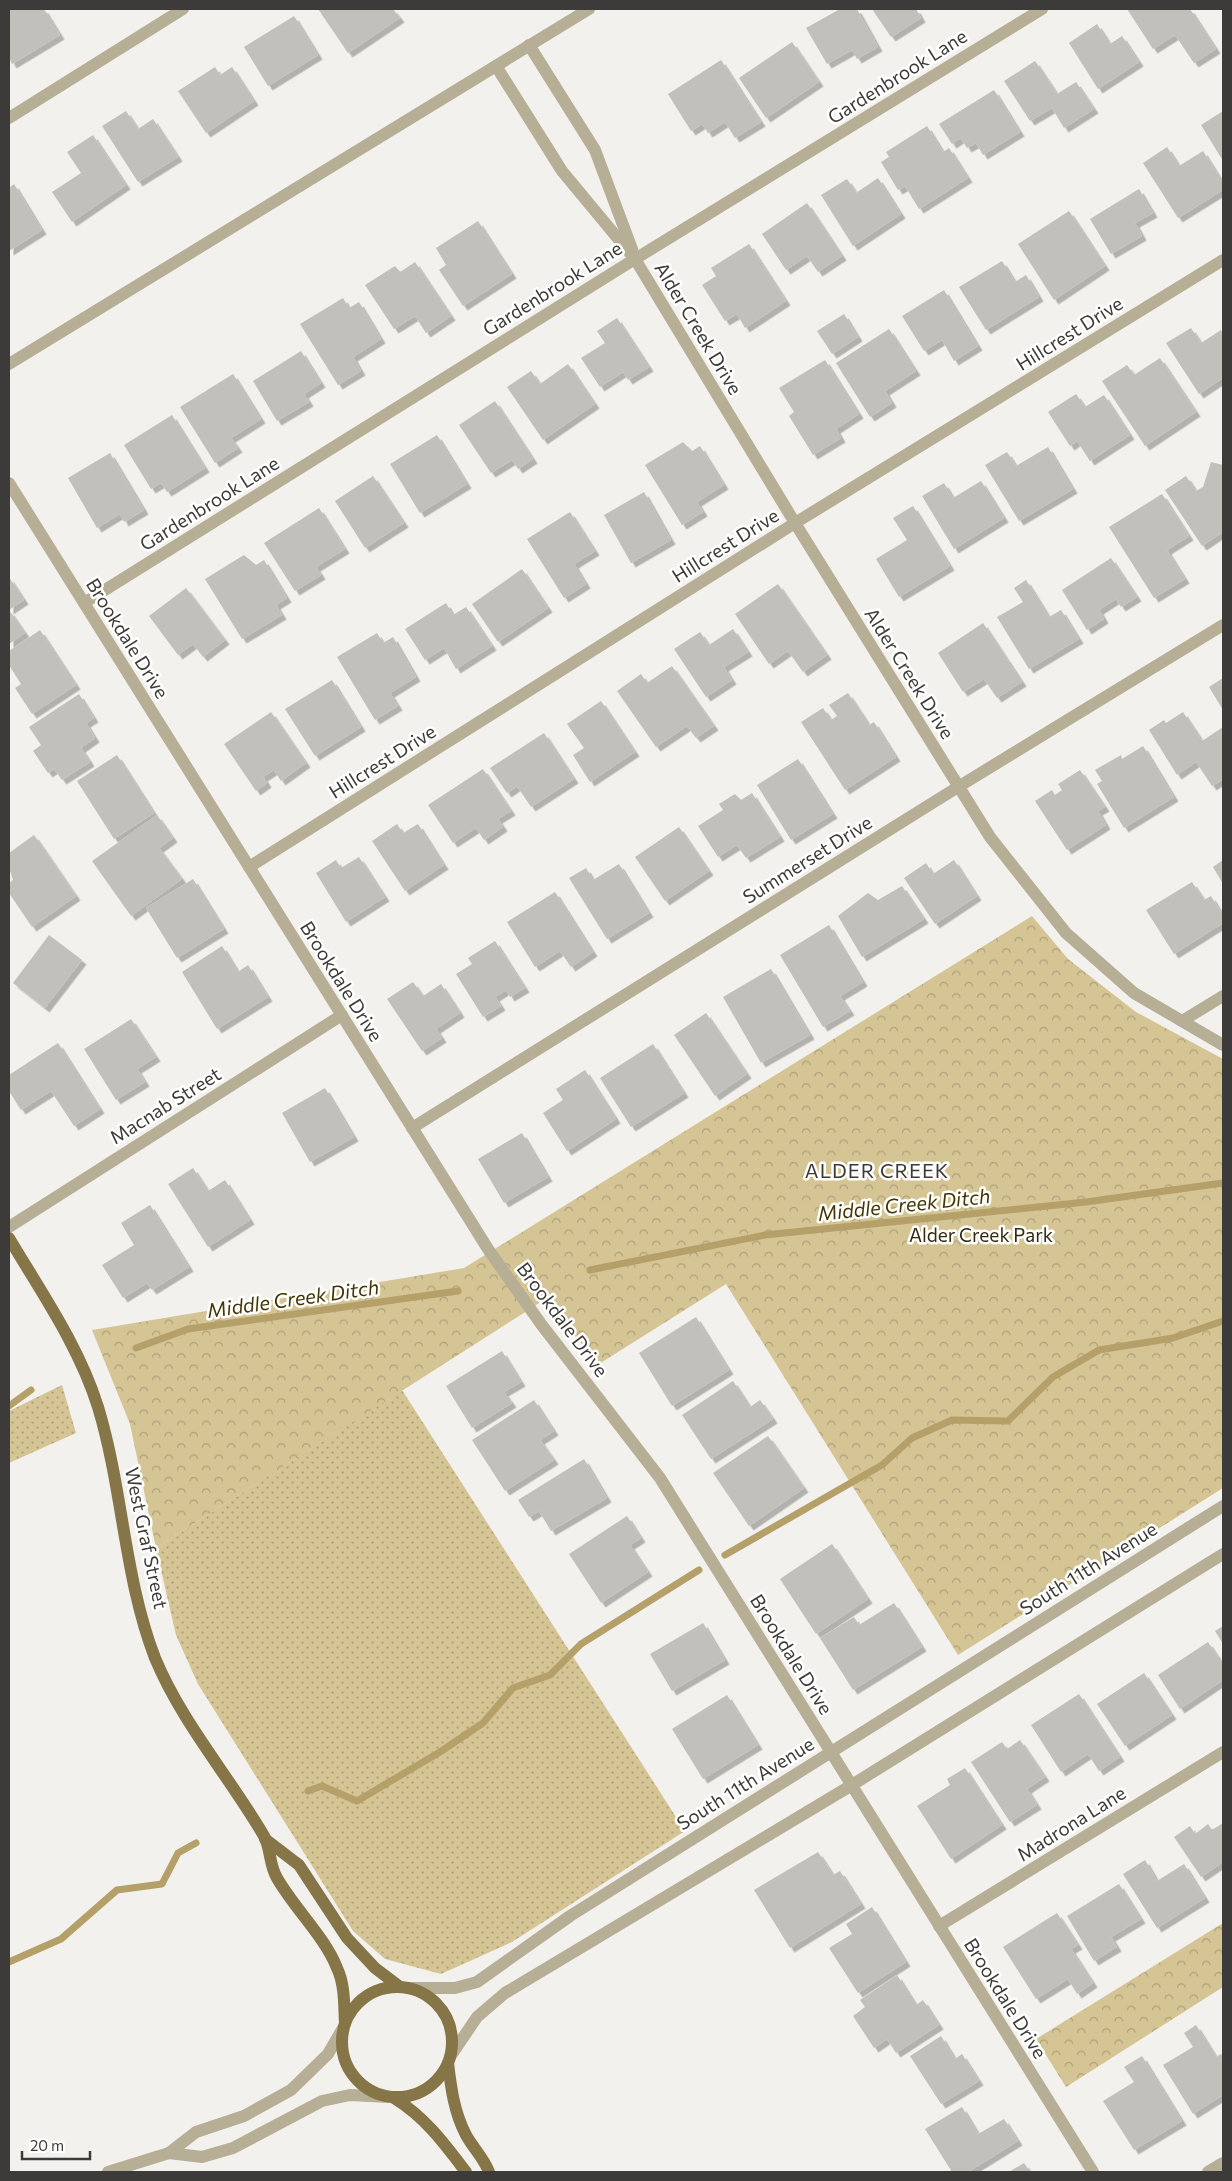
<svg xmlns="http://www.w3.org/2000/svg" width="1232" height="2181" viewBox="0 0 1232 2181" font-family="Commissioner,sans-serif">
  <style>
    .grass { fill: url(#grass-dots) }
    .park { fill: url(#park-crowns) }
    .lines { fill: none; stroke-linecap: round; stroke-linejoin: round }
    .stream { stroke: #b4a068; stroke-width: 7 }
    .building { fill: #c1c0bb; filter: url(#shadow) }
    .minor { stroke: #b6ae95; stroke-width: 12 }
    .major { stroke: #857547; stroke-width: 12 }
    .labels { text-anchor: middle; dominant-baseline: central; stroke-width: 5; stroke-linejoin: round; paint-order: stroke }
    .street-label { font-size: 19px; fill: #3c3b39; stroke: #fffffe }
    .park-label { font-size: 19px; fill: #32290f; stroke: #fffffe }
    .neighbourhood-label { font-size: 20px; letter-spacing: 1px; fill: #3c3b39; stroke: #fffffe }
    .water-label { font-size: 20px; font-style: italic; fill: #443505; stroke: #fffffe }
  </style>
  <defs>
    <pattern id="grass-dots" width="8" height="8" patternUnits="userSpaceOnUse" patternTransform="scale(1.25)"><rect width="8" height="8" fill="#d5c494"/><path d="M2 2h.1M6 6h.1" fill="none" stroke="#aea07a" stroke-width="1.8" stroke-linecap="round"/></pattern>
    <pattern id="park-crowns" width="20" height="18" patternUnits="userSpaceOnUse" patternTransform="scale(1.25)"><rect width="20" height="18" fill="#d5c494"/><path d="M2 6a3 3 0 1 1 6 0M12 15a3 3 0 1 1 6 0" fill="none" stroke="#aea07a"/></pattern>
    <filter id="shadow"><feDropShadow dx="4.5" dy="4.5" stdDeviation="0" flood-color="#0004"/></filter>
  </defs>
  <rect width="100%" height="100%" fill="#f3f1ed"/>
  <!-- grass -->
  <g class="grass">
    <path d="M62 1385 76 1433 9 1463V1411Z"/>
    <path d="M402 1390 685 1831 512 1942 441 1974 385 1959 353 1931 198 1684 176 1635 156 1548Z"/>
  </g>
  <!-- park -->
  <g class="park">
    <path d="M1032 916 1068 959 1136 1012 1223 1059V1488L958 1655 726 1284 599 1364 544 1300 156 1548 130 1424 92 1330 464 1268Z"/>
    <path d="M1223 1923V1987L1066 2087 1036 2039Z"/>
  </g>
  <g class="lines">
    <!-- stream -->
    <g class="stream">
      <path d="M590 1270 765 1235 1086 1202 1223 1183"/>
      <path d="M136 1348 188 1329 458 1291"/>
      <path d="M9 1406 31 1390"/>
      <path d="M725 1555 882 1465 912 1438 952 1420 1008 1421 1053 1377 1099 1350 1173 1338 1223 1321"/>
      <path d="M308 1791 322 1786 357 1801 440 1752 483 1723 513 1688 550 1675 581 1644 699 1570"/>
      <path d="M9 1962 61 1939 117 1890 162 1884 178 1853 196 1843"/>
    </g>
  </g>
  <!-- building -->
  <g class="building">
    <path d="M9 9H44L60 35 12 64 9 58Z"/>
    <path d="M318 9H393L400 18 348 53Z"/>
    <path d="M840 9H857L878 47 857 59 852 50 827 64 806 28Z"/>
    <path d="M872 9H916L921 18 891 37Z"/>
    <path d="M1127 9H1190L1216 49 1194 63 1175 35 1153 49Z"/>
    <path d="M294 16 318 55 268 86 244 47Z"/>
    <path d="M1097 24 1110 44 1122 36 1139 62 1098 89 1069 43Z"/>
    <path d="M792 42 819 82 766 118 739 78Z"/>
    <path d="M721 60 761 122 735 138 725 122 708 133 702 124 691 131 668 94Z"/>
    <path d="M1035 61 1057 94 1076 82 1094 109 1064 128 1052 108 1030 121 1004 81Z"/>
    <path d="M215 67 220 75 232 67 254 101 206 133 178 91Z"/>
    <path d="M994 90 1020 132 983 155 976 143 967 148 961 138 952 144 939 124Z"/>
    <path d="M126 111 138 129 153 119 178 157 138 182 102 126Z"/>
    <path d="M1223 111V161L1201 125Z"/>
    <path d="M927 126 943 152 949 148 968 178 919 209 905 186 898 190 881 162 889 157 886 152Z"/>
    <path d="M93 135 126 185 72 222 52 192 81 173 67 152Z"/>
    <path d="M1167 147 1179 166 1203 151 1223 183V190L1178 218 1143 163Z"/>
    <path d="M878 178 901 214 853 246 821 195 847 179 856 193Z"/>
    <path d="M14 184 42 230 9 251V188Z"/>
    <path d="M1139 189 1153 213 1135 223 1142 236 1111 254 1090 219Z"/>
    <path d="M807 203 842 256 818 272 807 256 786 270 762 234Z"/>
    <path d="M1069 211 1105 266 1054 300 1018 244Z"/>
    <path d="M478 221 512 274 463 306 439 270 446 265 436 248Z"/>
    <path d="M749 244 786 301 745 328 737 314 725 321 702 285 716 276 711 268Z"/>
    <path d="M1002 261 1015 282 1026 275 1039 297 986 330 959 287Z"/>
    <path d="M415 262 451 316 426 333 415 316 394 329 365 285 395 266 400 272Z"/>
    <path d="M944 290 978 346 954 361 942 340 924 351 902 316Z"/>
    <path d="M343 298 349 308 359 302 381 339 353 357 361 371 338 385 300 324Z"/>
    <path d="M844 314 858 337 832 354 817 331Z"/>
    <path d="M617 318 649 367 628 380 623 372 600 387 581 358 605 343 597 331Z"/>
    <path d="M1191 328 1201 343 1221 330 1223 334V378L1199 394 1166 343Z"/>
    <path d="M889 329 916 371 885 391 892 403 870 417 836 363Z"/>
    <path d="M301 351 321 383 304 394 309 402 277 421 253 381Z"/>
    <path d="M1160 358 1196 412 1145 446 1102 381 1127 365 1134 375Z"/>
    <path d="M825 360 859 414 836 429 841 438 813 455 789 416 794 412 779 388Z"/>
    <path d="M568 364 595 404 543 440 507 387 531 371 540 384Z"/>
    <path d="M233 374 261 419 231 438 238 448 215 463 180 407Z"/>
    <path d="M1076 394 1085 407 1104 395 1130 435 1090 461 1077 441 1070 446 1048 412Z"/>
    <path d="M495 401 533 459 518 469 512 460 491 473 459 425Z"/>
    <path d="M172 415 205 468 167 492 161 483 151 489 124 445Z"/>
    <path d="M437 435 467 484 420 513 390 464Z"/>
    <path d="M683 442 692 451 700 446 724 485 697 502 703 512 682 525 645 465Z"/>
    <path d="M1048 447 1073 489 1019 521 985 465 1007 452 1016 466Z"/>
    <path d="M110 453 144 510 124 522 120 514 97 528 68 478Z"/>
    <path d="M1211 462 1223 465V532L1202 546 1165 490 1186 476 1196 491 1203 487Z"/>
    <path d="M373 476 404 523 365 548 335 501Z"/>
    <path d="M981 481 1004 518 954 549 922 496 944 483 953 498Z"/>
    <path d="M644 492 671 540 631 563 604 515Z"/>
    <path d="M1162 494 1189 536 1167 550 1185 579 1154 598 1109 527Z"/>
    <path d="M913 506 950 566 899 597 876 559 907 540 893 518Z"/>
    <path d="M319 508 345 549 316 567 321 575 295 591 264 543Z"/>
    <path d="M570 512 595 551 574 564 586 584 564 598 527 539Z"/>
    <path d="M244 555 256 565 264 560 287 598 276 605 282 615 242 639 205 579Z"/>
    <path d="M1111 558 1137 597 1121 607 1116 599 1099 610 1104 619 1087 630 1062 590Z"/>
    <path d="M522 569 548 608 498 642 472 604Z"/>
    <path d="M9 577 24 600 9 610 25 633 9 644Z"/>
    <path d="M1026 580 1049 617 1061 610 1079 639 1029 669 997 617 1023 602 1014 588Z"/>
    <path d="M778 584 827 655 803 672 788 651 769 664 735 614Z"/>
    <path d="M186 588 225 640 203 657 193 644 178 655 149 616Z"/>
    <path d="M446 603 453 615 466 607 492 646 456 669 444 648 425 660 405 629Z"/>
    <path d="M983 623 1022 682 997 698 984 679 963 692 938 653Z"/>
    <path d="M733 629 748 652 724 667 732 680 706 697 674 649 700 632 709 645Z"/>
    <path d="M40 630 76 685 32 714 15 688 21 684 9 665V651Z"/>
    <path d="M377 633 383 643 393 637 416 677 390 693 398 706 375 720 337 657Z"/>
    <path d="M672 666 714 726 696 738 687 726 656 747 617 691 641 674 647 683Z"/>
    <path d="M1223 678V710L1209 687Z"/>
    <path d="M332 680 361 727 315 756 285 709Z"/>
    <path d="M848 693 869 725 874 722 896 757 845 790 801 722 823 708 831 720 837 716 829 705Z"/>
    <path d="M79 694 94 718 86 723 95 738 81 748 90 762 62 780 54 769 48 773 33 751 41 745 29 727Z"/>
    <path d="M601 701 635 752 590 782 573 755 584 748 567 724Z"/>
    <path d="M271 712 306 763 281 781 274 770 263 777 267 783 256 791 224 744Z"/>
    <path d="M1183 712 1202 741 1223 727V779L1212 786 1196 762 1177 775 1149 730 1164 720 1166 723Z"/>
    <path d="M544 733 574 779 531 807 517 786 507 793 490 768Z"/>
    <path d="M1143 746 1174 797 1124 828 1097 784 1102 781 1095 770 1121 755 1122 759Z"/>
    <path d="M117 755 154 813 114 839 77 781Z"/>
    <path d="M798 759 833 814 791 840 757 785Z"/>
    <path d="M483 769 511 811 498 819 503 827 484 840 476 828 453 843 428 805Z"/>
    <path d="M1080 770 1105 807 1098 811 1106 825 1067 850 1035 801 1052 790 1055 795 1062 790 1058 784Z"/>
    <path d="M752 793 780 837 746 858 737 845 718 857 698 826 723 810 719 804 735 794 741 800Z"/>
    <path d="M157 815 173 838 159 848 182 879 131 916 92 861Z"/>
    <path d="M397 824 403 833 418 824 444 865 405 891 372 841Z"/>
    <path d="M679 827 709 871 665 901 635 857Z"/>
    <path d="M34 835 76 896 32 927 9 893V883L13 880 9 868V853Z"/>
    <path d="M359 857 385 897 346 922 316 873 336 860 341 868Z"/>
    <path d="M954 860 977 896 935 924 904 878 926 863 933 874Z"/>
    <path d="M1223 860V884L1213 867Z"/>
    <path d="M619 864 649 913 607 939 569 878 586 868 593 880Z"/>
    <path d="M193 879 224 929 177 958 146 908Z"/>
    <path d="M1192 882 1204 900 1211 896 1223 916V923L1174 954 1146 910Z"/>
    <path d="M902 886 924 919 862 957 838 916 868 893 878 900Z"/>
    <path d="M555 892 593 952 571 967 560 951 535 967 507 922Z"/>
    <path d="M829 925 863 982 840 996 850 1011 823 1027 780 955Z"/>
    <path d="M49 935 82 960 45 1008 13 983Z"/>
    <path d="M495 941 525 988 510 997 506 990 495 997 501 1006 483 1017 456 974 472 964 468 958Z"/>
    <path d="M222 946 238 972 248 965 268 997 217 1029 182 972Z"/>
    <path d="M771 969 810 1035 761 1063 723 997Z"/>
    <path d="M413 982 423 996 441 984 460 1013 436 1029 442 1038 422 1051 387 999Z"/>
    <path d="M706 1013 747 1074 715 1096 674 1035Z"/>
    <path d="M131 1019 156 1057 137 1069 145 1082 116 1100 84 1049Z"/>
    <path d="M58 1043 100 1109 74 1126 51 1091 21 1110 9 1091V1075Z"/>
    <path d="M653 1044 684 1093 631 1127 600 1078Z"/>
    <path d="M585 1070 616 1119 567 1151 543 1113 563 1100 556 1089Z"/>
    <path d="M325 1088 354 1137 310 1162 282 1113Z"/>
    <path d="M522 1133 548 1177 504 1203 478 1159Z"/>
    <path d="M193 1168 208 1191 225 1180 250 1220 208 1247 168 1184Z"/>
    <path d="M150 1205 189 1267 152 1290 147 1283 123 1298 102 1265 134 1245 121 1223Z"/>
    <path d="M696 1317 729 1370 672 1406 639 1353Z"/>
    <path d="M502 1351 521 1382 504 1392 512 1403 472 1428 446 1386Z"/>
    <path d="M733 1381 750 1407 760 1400 773 1419 711 1459 682 1415Z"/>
    <path d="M534 1400 554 1431 540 1440 554 1460 505 1491 472 1440Z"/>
    <path d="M768 1436 804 1488 749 1526 713 1473Z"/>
    <path d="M584 1459 607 1498 551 1531 539 1511 529 1517 518 1500Z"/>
    <path d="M627 1516 641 1538 630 1545 648 1572 601 1603 569 1554Z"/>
    <path d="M832 1544 868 1599 816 1634 780 1579Z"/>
    <path d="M894 1603 922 1647 853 1690 820 1638 854 1617 859 1625Z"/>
    <path d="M703 1623 725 1660 672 1691 650 1654Z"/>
    <path d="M1223 1626V1644L1215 1631Z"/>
    <path d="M1208 1642 1223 1665V1680L1180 1709 1158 1675Z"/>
    <path d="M1144 1673 1172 1715 1125 1746 1097 1704Z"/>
    <path d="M1079 1694 1120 1757 1099 1771 1088 1754 1061 1772 1031 1725Z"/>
    <path d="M727 1695 758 1745 703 1779 672 1729Z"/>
    <path d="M1020 1740 1045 1777 1027 1789 1037 1805 1010 1822 971 1762 1002 1742 1007 1749Z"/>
    <path d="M965 1768 1002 1825 951 1859 917 1806 950 1785 947 1779Z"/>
    <path d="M1223 1823V1862L1201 1877 1174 1837 1190 1826 1195 1834 1208 1824 1212 1830Z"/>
    <path d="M818 1852 833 1875 840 1871 861 1904 790 1948 754 1890Z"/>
    <path d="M1145 1860 1157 1881 1184 1864 1205 1898 1157 1928 1123 1874Z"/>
    <path d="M1119 1884 1141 1919 1111 1937 1117 1947 1094 1961 1067 1916Z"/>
    <path d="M872 1907 906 1962 858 1993 829 1948 852 1934 846 1924Z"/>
    <path d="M1057 1913 1078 1945 1071 1949 1093 1983 1077 1994 1068 1979 1036 1999 1003 1947Z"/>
    <path d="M897 1975 916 2005 923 2000 939 2025 896 2053 887 2039 874 2048 853 2016 865 2007 860 2000Z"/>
    <path d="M1196 2025 1216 2057 1221 2054 1223 2057V2095L1193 2114 1163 2065 1193 2047 1184 2033Z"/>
    <path d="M941 2036 955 2059 962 2054 979 2081 941 2104 910 2056Z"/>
    <path d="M1142 2056 1182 2121 1134 2150 1103 2101 1134 2082 1124 2067Z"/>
    <path d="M962 2107 978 2134 1004 2119 1018 2141 968 2172H952L925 2129Z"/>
    <path d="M1024 2163 1030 2172H1009Z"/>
  </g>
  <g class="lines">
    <!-- minor -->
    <g class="minor">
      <path d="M529 45 595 150 632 249"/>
      <path d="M496 66 562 171 635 259 795 523 990 837 1066 933 1134 993 1223 1045"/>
      <path d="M9 118 183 9"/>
      <path d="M9 364 589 9"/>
      <path d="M9 483 488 1249 541 1324 660 1478 1093 2172"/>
      <path d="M84 603 635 259 1042 9"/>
      <path d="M249 867 795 523 1223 260"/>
      <path d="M1182 1021 1223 996"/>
      <path d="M412 1128 958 787 1223 625"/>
      <path d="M9 1227 342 1015"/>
      <path d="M939 1926 1223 1752"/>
      <path d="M408 1988H455L477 1982 570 1916 1223 1506"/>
      <path d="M450 2057 477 2017 505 1993 852 1785 1223 1554"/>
      <path d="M169 2153 202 2157 233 2148 322 2101 350 2095 388 2097"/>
      <path d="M108 2172 169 2153 196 2132 244 2116 291 2090 328 2054 343 2028"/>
      <path d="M1208 2172 1223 2163"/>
    </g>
    <!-- major -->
    <g class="major">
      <path d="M9 1238C41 1292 79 1346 98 1407 123 1489 124 1578 155 1658 182 1723 229 1776 264 1836 271 1849 269 1865 277 1878 294 1908 325 1937 337 1968 345 1985 344 2005 345 2024"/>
      <path d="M265 1839 299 1865 347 1938 375 1968 400 1987"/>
      <circle cx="397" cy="2042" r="55"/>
      <path d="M448 2063C451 2088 454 2112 466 2135 473 2148 484 2158 489 2172"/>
      <path d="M394 2098C425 2117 444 2143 466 2172"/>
    </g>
  </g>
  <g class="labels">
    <!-- street labels -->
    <g class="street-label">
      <text transform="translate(897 76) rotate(-32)">Gardenbrook Lane</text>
      <text transform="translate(552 288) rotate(-32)">Gardenbrook Lane</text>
      <text transform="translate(699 328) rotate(59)">Alder Creek Drive</text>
      <text transform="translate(1069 333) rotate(-32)">Hillcrest Drive</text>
      <text transform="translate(209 503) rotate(-32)">Gardenbrook Lane</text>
      <text transform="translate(725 545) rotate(-32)">Hillcrest Drive</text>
      <text transform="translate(128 638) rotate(58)">Brookdale Drive</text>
      <text transform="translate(910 673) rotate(58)">Alder Creek Drive</text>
      <text transform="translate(382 761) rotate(-32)">Hillcrest Drive</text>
      <text transform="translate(807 859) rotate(-32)">Summerset Drive</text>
      <text transform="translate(342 981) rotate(58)">Brookdale Drive</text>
      <text transform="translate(165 1105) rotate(-32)">Macnab Street</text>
      <text transform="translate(563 1319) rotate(53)">Brookdale Drive</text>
      <text transform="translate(147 1538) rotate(78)">West Graf Street</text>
      <text transform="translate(1088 1568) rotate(-32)">South 11th Avenue</text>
      <text transform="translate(792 1654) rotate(58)">Brookdale Drive</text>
      <text transform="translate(745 1783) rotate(-32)">South 11th Avenue</text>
      <text transform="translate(1071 1823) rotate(-32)">Madrona Lane</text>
      <text transform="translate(1006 1998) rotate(58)">Brookdale Drive</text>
    </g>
    <!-- park labels -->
    <g class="park-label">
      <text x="981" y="1234">Alder Creek Park</text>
    </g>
    <!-- neighbourhood labels -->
    <g class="neighbourhood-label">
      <text x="877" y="1170">ALDER CREEK</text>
    </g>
    <!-- water labels -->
    <g class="water-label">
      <text transform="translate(904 1204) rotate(-6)">Middle Creek Ditch</text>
      <text transform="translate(293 1298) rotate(-8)">Middle Creek Ditch</text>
    </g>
  </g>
  <!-- border -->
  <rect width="1232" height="2181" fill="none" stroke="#3c3b39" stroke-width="20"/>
  <!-- scale -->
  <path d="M22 2151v8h68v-8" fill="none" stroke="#3c3b39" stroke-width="2.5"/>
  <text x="30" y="2151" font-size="15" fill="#3c3b39" stroke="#fffffe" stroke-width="4" paint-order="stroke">20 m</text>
</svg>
